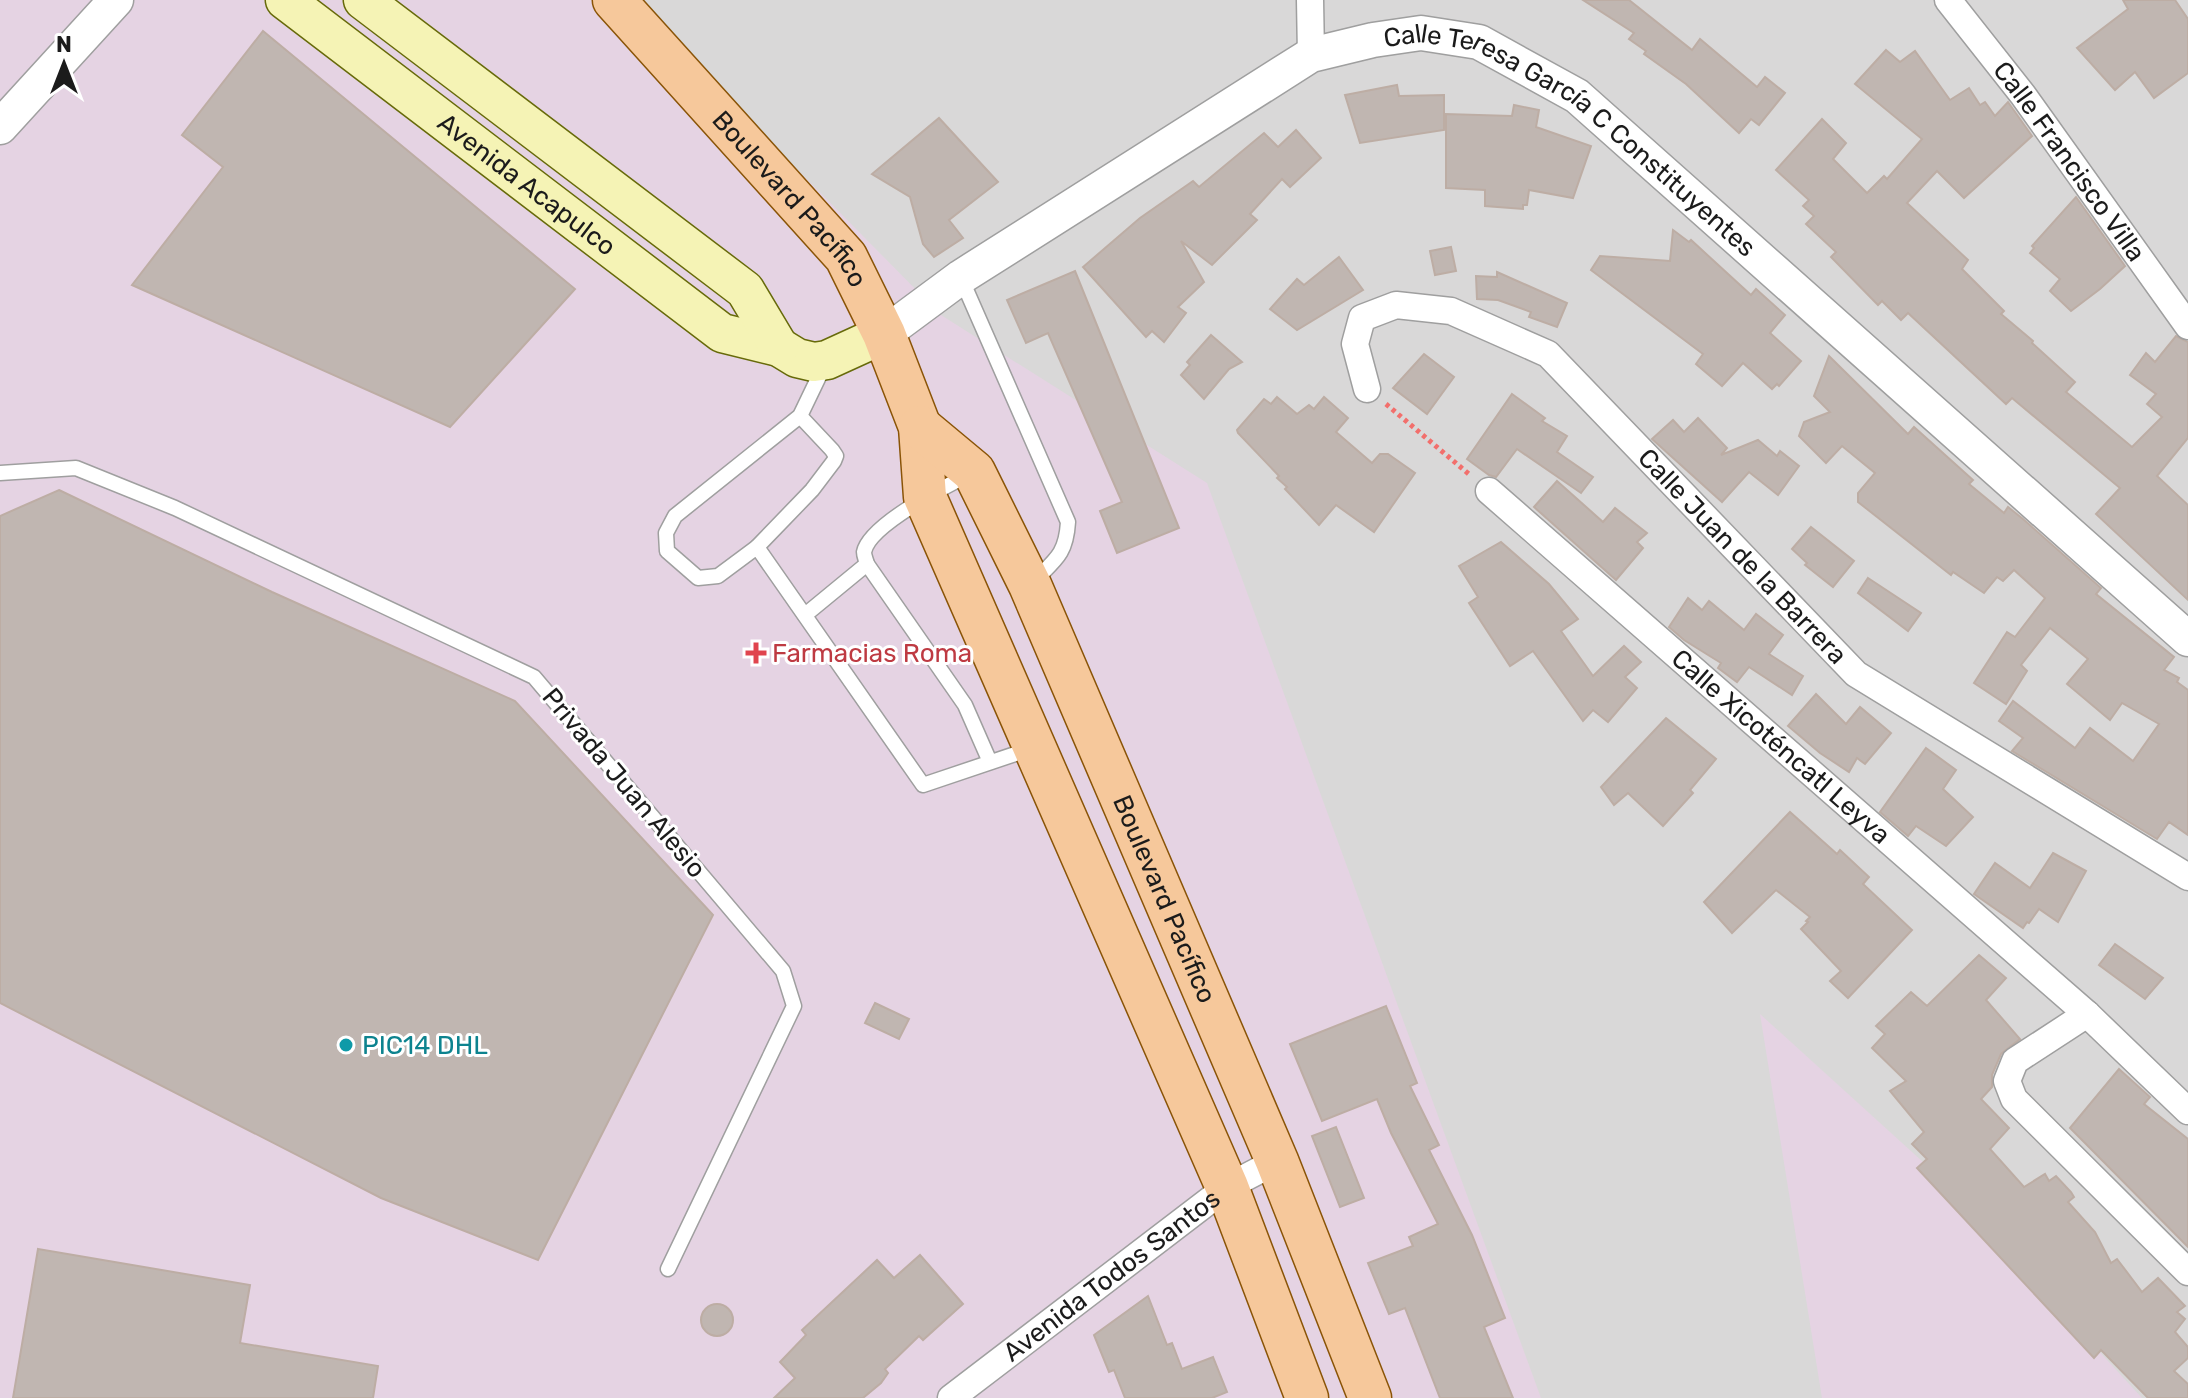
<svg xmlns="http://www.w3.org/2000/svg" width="2188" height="1398" viewBox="0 0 2188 1398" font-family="Rubik,sans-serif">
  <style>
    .residential { fill: #d9d8d8 }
    .industrial { fill: #e5d3e3 }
    .building { fill: #c0b6b1; stroke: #bdada4; stroke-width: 2 }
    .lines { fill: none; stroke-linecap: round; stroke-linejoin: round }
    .service-casing { stroke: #9f9f9f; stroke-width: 17 }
    .minor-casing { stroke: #9f9f9f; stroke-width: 29 }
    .tertiary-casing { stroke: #9f9f9f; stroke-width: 37 }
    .secondary-casing { stroke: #676a0a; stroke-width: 41 }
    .primary-casing { stroke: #8a5407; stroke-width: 45 }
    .path { stroke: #f26f6c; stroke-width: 5; stroke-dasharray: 4 4; stroke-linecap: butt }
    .service { stroke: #fff; stroke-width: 14 }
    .minor { stroke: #fff; stroke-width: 26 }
    .tertiary { stroke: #fff; stroke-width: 34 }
    .secondary { stroke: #f5f3b5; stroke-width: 38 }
    .primary { stroke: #f6c89b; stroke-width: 42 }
    .health-dot { fill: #e0444e; stroke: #fff; stroke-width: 3 }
    .culture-dot { fill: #0f9aa8; stroke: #fff; stroke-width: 3 }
    .labels { text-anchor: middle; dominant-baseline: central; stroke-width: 6; stroke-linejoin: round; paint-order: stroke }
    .street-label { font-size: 26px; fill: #1b1b1b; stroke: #fff }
    .health-label { font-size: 26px; fill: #be3a42; stroke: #fff; text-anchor: start }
    .culture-label { font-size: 26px; fill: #0d838f; stroke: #fff; text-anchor: start }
  </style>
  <rect width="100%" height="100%" fill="#ece7e1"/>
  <!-- residential -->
  <rect class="residential" x="0" y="0" width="2188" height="1398"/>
  <!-- industrial -->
  <g class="industrial">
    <path d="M0 0H630L941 315 1207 483 1541 1398H0Z"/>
    <path d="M1760 1014 1934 1172 2142 1398H1822Z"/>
  </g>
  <!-- building -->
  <g class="building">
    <path d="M1583 0H1629L1692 50 1700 39 1757 87 1765 77 1785 93 1759 125 1751 119 1739 133 1686 84 1644 54 1646 51 1629 39 1634 33Z"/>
    <path d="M2123 0H2175L2188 19V73L2154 98 2135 72 2115 90 2077 48 2128 9Z"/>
    <path d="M263 31 575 289 450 427 132 285 223 167 182 135Z"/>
    <path d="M1886 50 1900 62 1915 51 1950 100 1969 88 1980 105 1985 102 1995 116 2008 102 2032 136 1964 198 1937 171 1907 203 1968 260 1962 269 2004 311 2001 314 2033 341 2032 343 2075 382 2066 392 2132 447 2162 417 2147 404 2156 394 2130 375 2146 353 2155 362 2176 336 2188 342V438L2157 476 2188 505V600L2096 514 2120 488 2012 398 2006 404 1908 313 1901 320 1882 301 1878 305 1831 257 1836 252 1806 224 1814 216 1803 206 1809 200 1776 170 1822 119 1846 143 1833 159 1867 193 1884 176 1887 179 1922 139 1855 84Z"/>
    <path d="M1397 85 1399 96 1444 95V130L1360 143 1345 95Z"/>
    <path d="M1514 105 1539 110 1536 127 1591 146 1573 198 1529 190 1527 205H1523V209L1485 206V190L1446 188V114L1512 116Z"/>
    <path d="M939 118 998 182 949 220 963 238 934 257 923 244 910 197 872 174Z"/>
    <path d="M1296 130 1321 158 1290 187 1282 179 1250 214 1257 220 1212 265 1181 241 1204 282 1178 307 1186 313 1164 342 1152 331 1146 337 1083 267 1140 218 1193 181 1199 187 1264 133 1278 147Z"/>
    <path d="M2076 197 2125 266 2100 289 2071 311 2050 291 2060 279 2030 253 2034 248 2032 246Z"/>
    <path d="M1673 230 1689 242 1691 240 1751 295 1756 289 1785 315 1770 333 1801 361 1779 386 1777 384 1772 389 1743 363 1722 386 1696 364 1703 354 1591 270 1600 256 1670 261Z"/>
    <path d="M1451 247 1456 271 1435 275 1430 251Z"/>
    <path d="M1339 257 1363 290 1297 330 1270 309 1297 279 1304 285Z"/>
    <path d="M1075 271 1179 528 1117 553 1100 511 1122 502 1048 333 1026 343 1007 300Z"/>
    <path d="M1497 272 1567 303 1557 327 1529 317 1531 312 1498 300 1477 299 1476 276 1497 277Z"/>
    <path d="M1211 335 1242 362 1229 369 1204 399 1181 375 1190 365 1187 362Z"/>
    <path d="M1424 354 1454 377 1427 414 1393 388Z"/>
    <path d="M1829 356 1908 434 1914 427 1973 480 1969 484 2004 513 2008 507 2023 519 2101 588 2096 594 2174 657 2164 670 2179 678 2177 682 2188 690V835L2169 822 2157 839 2012 751 2023 738 1999 721 2013 701 2075 748 2090 728 2133 761 2159 724 2122 703 2110 720 2067 684 2088 659 2050 628 2021 665 2027 671 2006 704 1974 683 2007 632 2015 637 2045 598 2014 570 2003 581 1997 577 1984 593 1953 572 1951 575 1858 502V493L1875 473 1842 446 1826 463 1799 436 1804 422 1830 412 1814 396Z"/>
    <path d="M1512 394 1545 418 1542 421 1567 436 1557 452 1593 477 1581 493 1517 449 1496 477 1489 475 1467 459Z"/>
    <path d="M1277 397 1297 414 1309 405 1314 409 1324 397 1348 418 1336 432 1372 463 1380 454H1388L1415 473 1374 532 1336 505 1319 525 1285 489 1287 487 1277 478 1279 476 1238 433 1237 430 1264 399 1271 404Z"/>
    <path d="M1698 418 1727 448 1721 455 1758 440 1777 456 1780 451 1799 466 1778 495 1749 472 1722 502 1652 439 1673 420 1684 432Z"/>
    <path d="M1557 481 1603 522 1615 508 1647 533 1637 542 1643 548 1616 580 1534 507Z"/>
    <path d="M59 490 272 592 515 701 713 915 538 1260 381 1198 0 1003V516Z"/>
    <path d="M1811 527 1854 561 1833 587 1805 565 1807 563 1792 549Z"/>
    <path d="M1501 542 1549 584 1578 619 1561 631 1593 676 1624 646 1641 662 1625 677 1637 688 1608 722 1593 710 1583 721 1533 651 1510 666 1469 603 1478 597 1459 566Z"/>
    <path d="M1868 578 1921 613 1908 631 1858 593Z"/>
    <path d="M1688 598 1702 610 1709 601 1744 630 1756 614 1783 635 1769 654 1803 676 1792 695 1749 667 1737 682 1718 668 1721 663 1684 640 1669 627Z"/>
    <path d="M1816 694 1846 724 1860 707 1891 733 1865 764 1857 758 1849 772 1820 753 1788 726Z"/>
    <path d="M1666 718 1716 759 1690 790 1693 793 1663 826 1628 793 1614 805 1601 787Z"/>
    <path d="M1926 748 1956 770 1943 789 1973 817 1946 846 1916 826 1908 836 1880 812Z"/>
    <path d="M1790 812 1837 854 1840 850 1869 877 1863 884 1912 930 1848 998 1830 981 1841 971 1801 929 1808 922 1806 921 1810 917 1776 890 1732 933 1704 902Z"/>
    <path d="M2053 853 2086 871 2058 922 2039 909 2029 923 2027 922 2023 928 1974 894 1995 863 2030 888Z"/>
    <path d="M2115 944 2163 978 2145 999 2099 965Z"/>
    <path d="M1979 955 2006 978 1986 1000 2020 1039 2001 1054 1992 1075V1087L1981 1099 2009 1128 1990 1149 2024 1187 2045 1174 2049 1181 2056 1176 2071 1192 2074 1197 2068 1202 2095 1232 2111 1263 2117 1259 2142 1292 2158 1278 2185 1306 2177 1312 2185 1319 2175 1332 2188 1347V1358L2174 1371 2188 1384V1398H2148L2101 1350 2094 1358 1917 1168 1927 1159 1912 1144 1924 1132 1890 1091 1906 1081 1872 1048 1885 1034 1876 1026 1911 992 1927 1006Z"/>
    <path d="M875 1003 909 1019 899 1039 865 1023Z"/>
    <path d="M1386 1006 1417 1083 1410 1086 1439 1145 1429 1150 1472 1235 1505 1318 1484 1327 1513 1398H1440L1405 1308 1389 1314 1368 1263 1413 1246 1409 1237 1438 1224 1391 1133 1377 1099 1322 1121 1290 1044Z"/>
    <path d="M2119 1069 2150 1097 2144 1104 2188 1139V1247L2070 1128Z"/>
    <path d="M1336 1127 1364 1198 1340 1207 1312 1136Z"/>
    <path d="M38 1249 250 1285 240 1343 378 1366 373 1398H13Z"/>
    <path d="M920 1255 963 1304 923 1340 919 1336 885 1369 888 1373 881 1383 863 1398H774L795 1378 780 1362 806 1335 802 1330 877 1260 894 1278Z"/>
    <path d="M1148 1296 1167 1345 1172 1343 1182 1369 1213 1357 1227 1392 1212 1398H1125L1114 1370 1109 1372 1094 1335Z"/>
    <circle cx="717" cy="1320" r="16"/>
  </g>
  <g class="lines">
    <!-- service casing -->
    <g class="service-casing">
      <g id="service">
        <path d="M961 278 1068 522C1066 555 1055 560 1033 582"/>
        <path d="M825 364 800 416 675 516 666 533 667 551 698 578 718 576 757 547 923 785 1033 748"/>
        <path d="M0 473 76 468 175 508 534 677 783 971 794 1006 668 1269"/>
        <path d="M970 474C946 486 869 525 864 552 864 556 866 560 867 564L965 705 990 762"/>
        <path d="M757 547 812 490 834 461 836 456 832 450 800 416"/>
        <path d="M805 615 867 564"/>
      </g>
    </g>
    <!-- minor casing -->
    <g class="minor-casing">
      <g id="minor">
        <path d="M1310 0 1311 55"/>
        <path id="s1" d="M1948 0 2023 95 2188 326"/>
        <path id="s2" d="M1367 389 1355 344 1362 318 1396 305 1451 311 1548 354 1856 674 2188 877"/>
        <path id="s3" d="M1489 491 2087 1014 2188 1111"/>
        <path d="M2087 1014 2015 1061 2007 1081 2014 1099 2188 1272"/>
        <path id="s4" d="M951 1398 1227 1187 1277 1161"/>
      </g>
    </g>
    <!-- tertiary casing -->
    <g class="tertiary-casing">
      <g id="tertiary">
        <path d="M0 127 116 0"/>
        <path id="s5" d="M884 334 961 277 1311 55 1373 40 1421 33 1479 42 1577 96 2188 639"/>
      </g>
    </g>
    <!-- secondary casing -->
    <g class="secondary-casing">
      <g id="secondary">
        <path id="s6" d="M285 0 722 333 779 347 797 358 814 362 827 360 884 334"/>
        <path d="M363 0 745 290 779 347"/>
      </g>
    </g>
    <!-- primary casing -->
    <g class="primary-casing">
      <g id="primary">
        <path id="s7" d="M614 0 846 257 884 334 920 427 925 497 1227 1187 1307 1398"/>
        <path id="s8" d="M920 427 974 472 1030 585 1277 1161 1370 1398"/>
      </g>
    </g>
    <!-- path -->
    <path class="path" d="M1386 404 1470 475"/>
    <!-- service -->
    <use href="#service" class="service"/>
    <!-- minor -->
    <use href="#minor" class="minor"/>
    <!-- tertiary -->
    <use href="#tertiary" class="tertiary"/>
    <!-- secondary -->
    <use href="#secondary" class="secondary"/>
    <!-- primary -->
    <use href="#primary" class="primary"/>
  </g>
  <!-- markers -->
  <path class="health-dot" d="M752 641h8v8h8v8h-8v8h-8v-8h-8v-8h8z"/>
  <circle class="culture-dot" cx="346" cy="1045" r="8"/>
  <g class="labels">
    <!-- street labels -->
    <g class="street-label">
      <text stroke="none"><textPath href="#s5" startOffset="806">Calle Teresa García C Constituyentes</textPath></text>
      <text stroke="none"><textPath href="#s1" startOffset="202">Calle Francisco Villa</textPath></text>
      <text stroke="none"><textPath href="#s6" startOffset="304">Avenida Acapulco</textPath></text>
      <text stroke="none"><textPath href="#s7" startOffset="266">Boulevard Pacífico</textPath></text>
      <text stroke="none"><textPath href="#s2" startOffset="552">Calle Juan de la Barrera</textPath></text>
      <text stroke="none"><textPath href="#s3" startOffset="388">Calle Xicoténcatl Leyva</textPath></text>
      <text transform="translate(624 783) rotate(50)">Privada Juan Alesio</text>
      <text stroke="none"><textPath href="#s8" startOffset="538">Boulevard Pacífico</textPath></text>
      <text stroke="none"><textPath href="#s4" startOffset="202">Avenida Todos Santos</textPath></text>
    </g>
    <!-- health labels -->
    <g class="health-label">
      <text x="772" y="653">Farmacias Roma</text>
    </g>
    <!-- culture labels -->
    <g class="culture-label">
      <text x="362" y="1045">PIC14 DHL</text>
    </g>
  </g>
  <!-- north arrow -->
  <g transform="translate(64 64)" stroke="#ffffff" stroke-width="6" paint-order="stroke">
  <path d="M0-6L14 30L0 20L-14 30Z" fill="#1b1b1b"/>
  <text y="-12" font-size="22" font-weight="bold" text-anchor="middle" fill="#1b1b1b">N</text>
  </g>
</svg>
